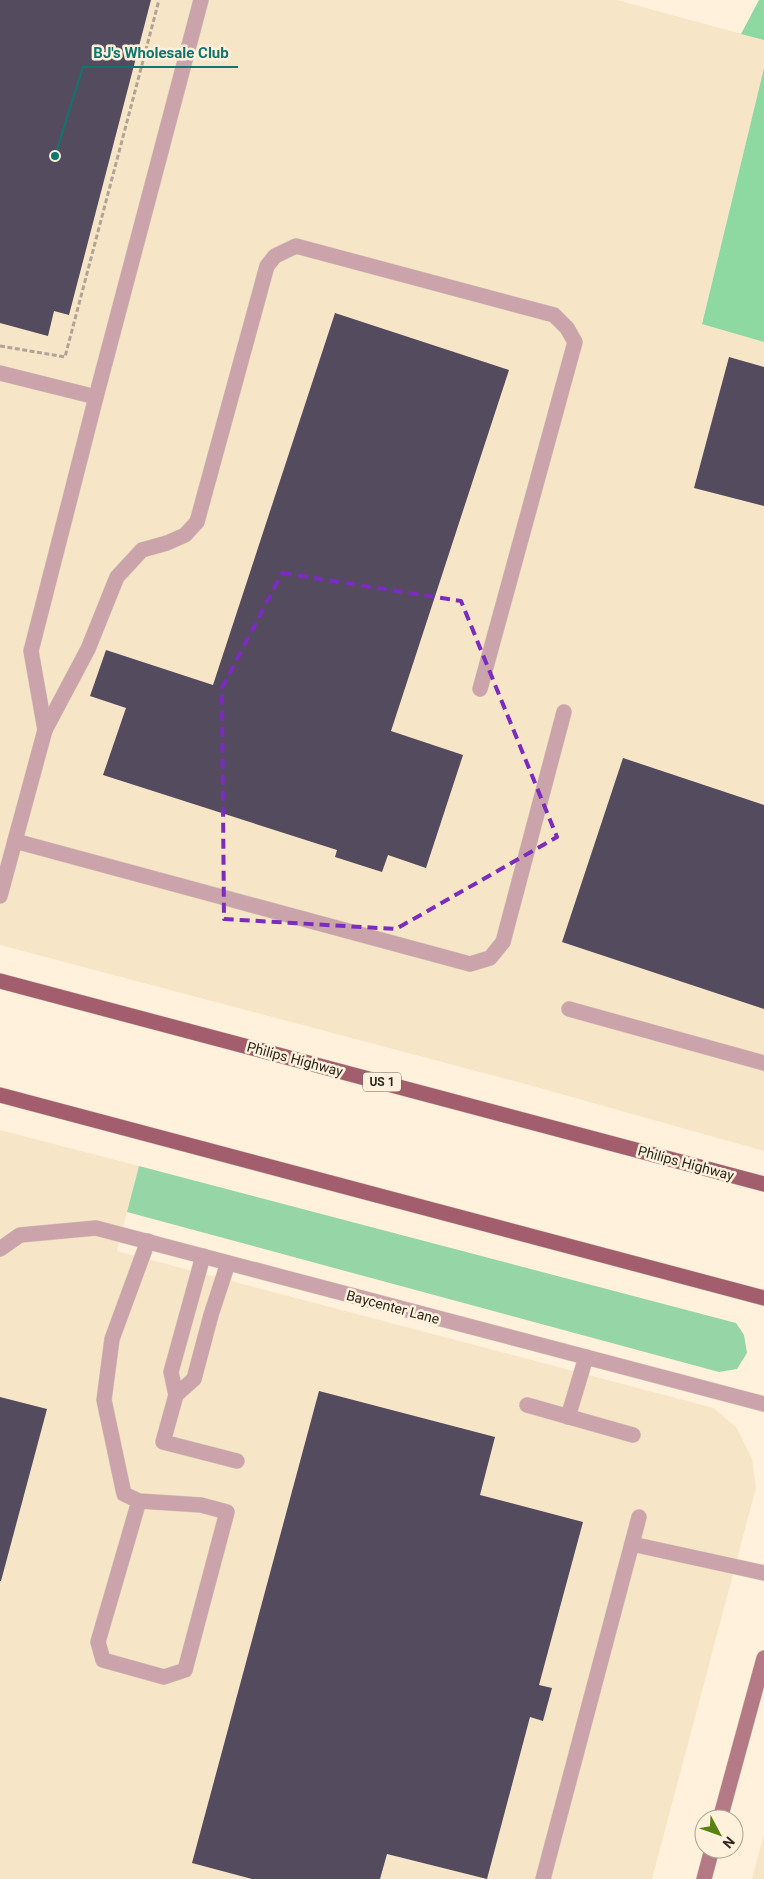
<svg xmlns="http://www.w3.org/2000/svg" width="764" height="1879" viewBox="0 0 764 1879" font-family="Roboto,sans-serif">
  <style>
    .built { fill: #f7e5c8 }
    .green { fill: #96d5a5 }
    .forest { fill: #8ed8a1 }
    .building { fill: #544b5e }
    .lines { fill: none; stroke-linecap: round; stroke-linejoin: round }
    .lane-casing { stroke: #d9cdb9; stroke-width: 16 }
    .secondary-casing { stroke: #d9cdb9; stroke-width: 16 }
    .primary-casing { stroke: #d9cdb9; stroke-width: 16 }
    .path { stroke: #b0a595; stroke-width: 3; stroke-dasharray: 5 2.5; stroke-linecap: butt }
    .lane { stroke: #cba3aa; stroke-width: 15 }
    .secondary { stroke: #b47b86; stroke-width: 15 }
    .primary { stroke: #a35e6d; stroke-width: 15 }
    .marked { fill: none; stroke: #7b2cbf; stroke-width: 4; stroke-dasharray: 10 6; stroke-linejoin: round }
    .labels { text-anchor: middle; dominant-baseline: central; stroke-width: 5; stroke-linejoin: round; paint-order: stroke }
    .shield { fill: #fff1db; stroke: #6c6458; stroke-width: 1 }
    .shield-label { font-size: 12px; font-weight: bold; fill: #2d2820 }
    .street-label { font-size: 14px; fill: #2d2820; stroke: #fff1db }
    .leader { fill: none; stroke: #0f766e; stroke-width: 2 }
    .callout-dot { fill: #0f766e; stroke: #fff1db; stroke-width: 2 }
    .callout-label { font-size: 15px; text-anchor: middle; font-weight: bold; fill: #0f766e; stroke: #fff1db; stroke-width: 5; stroke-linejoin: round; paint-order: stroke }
  </style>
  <rect width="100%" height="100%" fill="#fff1db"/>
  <!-- built -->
  <g class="built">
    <path d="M0 0H617L764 40V68L702 323 764 342V1151L518 1082 0 945Z"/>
    <path d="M0 1130 139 1166 117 1251 714 1408 737 1428 752 1459 756 1488 652 1879H0Z"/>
    <path d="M764 1834V1879H752Z"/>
  </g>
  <!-- green -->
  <path class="green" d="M139 1166 736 1323 744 1335 747 1353 737 1369 719 1372 127 1212Z"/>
  <!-- forest -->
  <g class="forest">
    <path d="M759 0H764V40L741 34Z"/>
    <path d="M764 68V342L702 324Z"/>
  </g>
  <!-- building -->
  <g class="building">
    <path d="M0 0H151L69 315 54 311 48 336 0 323Z"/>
    <path d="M335 313 509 370 391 731 463 755 426 868 388 855 382 872 335 857 337 850 103 775 126 708 90 696 106 650 213 685Z"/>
    <path d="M729 357 764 367V506L694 488Z"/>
    <path d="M623 758 764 805V1009L562 942Z"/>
    <path d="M319 1391 495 1437 480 1495 583 1522 539 1685 552 1688 543 1721 530 1717 487 1879 387 1854 380 1879H252L192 1863Z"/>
    <path d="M0 1397 47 1409 1 1581H0Z"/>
  </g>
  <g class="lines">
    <!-- lane casing -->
    <g class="lane-casing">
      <g id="lane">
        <path d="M0 373 96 397 31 651 45 730 0 896"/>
        <path d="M96 397 201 0"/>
        <path d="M45 730 88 649 117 577 142 550 167 543 185 535 197 522 267 266 275 256 296 246 554 315 567 328 575 342 480 689"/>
        <path d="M15 841 470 964 490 958 503 942 564 712"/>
        <path d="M569 1009 764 1063"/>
        <path d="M0 1249 20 1235 96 1228 764 1404"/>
        <path d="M203 1256 171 1372 176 1395 194 1379 211 1315 228 1263"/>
        <path d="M176 1395 163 1442 237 1461"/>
        <path d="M527 1405 633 1435"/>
        <path d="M568 1417 586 1357"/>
        <path d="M139 1501 98 1642 103 1660 164 1677 185 1670 227 1512 201 1505 139 1501 124 1494 104 1400 112 1339 148 1241"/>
        <path d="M632 1544 764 1573"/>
        <path d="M543 1879 639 1517"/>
      </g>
    </g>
    <!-- secondary casing -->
    <g class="secondary-casing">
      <g id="secondary">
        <path d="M720 1819 764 1658"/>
        <path d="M704 1879 712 1849"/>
      </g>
    </g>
    <!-- primary casing -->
    <g class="primary-casing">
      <g id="primary">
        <path d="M0 981 764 1184"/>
        <path d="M0 1095 764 1298"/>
      </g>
    </g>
    <!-- path -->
    <path class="path" d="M0 346 65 357 159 0"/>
    <!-- lane -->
    <use href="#lane" class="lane"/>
    <!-- secondary -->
    <use href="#secondary" class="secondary"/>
    <!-- primary -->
    <use href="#primary" class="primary"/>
  </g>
  <!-- marked area -->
  <path class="marked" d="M282 573 461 601 557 837 396 929 224 919 222 688Z"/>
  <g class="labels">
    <!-- shield labels -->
    <rect class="shield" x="363" y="1072.5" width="38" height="19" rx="4"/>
    <g class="shield-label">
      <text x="382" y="1082">US 1</text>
    </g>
    <!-- street labels -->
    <g class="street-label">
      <text transform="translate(295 1059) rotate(15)">Philips Highway</text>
      <text transform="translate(686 1163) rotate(15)">Philips Highway</text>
      <text transform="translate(393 1307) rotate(15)">Baycenter Lane</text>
    </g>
  </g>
  <!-- callouts -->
  <path class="leader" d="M55 156L83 67H238"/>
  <circle class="callout-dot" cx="55" cy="156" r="5"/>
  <g class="callout-label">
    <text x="161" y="58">BJ's Wholesale Club</text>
  </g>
  <!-- north arrow -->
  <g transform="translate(719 1834) rotate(131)"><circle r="24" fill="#fff1db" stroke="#aba190"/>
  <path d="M0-4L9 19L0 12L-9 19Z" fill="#568413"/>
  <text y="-8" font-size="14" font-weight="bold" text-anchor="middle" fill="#2d2820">N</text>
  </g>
</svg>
